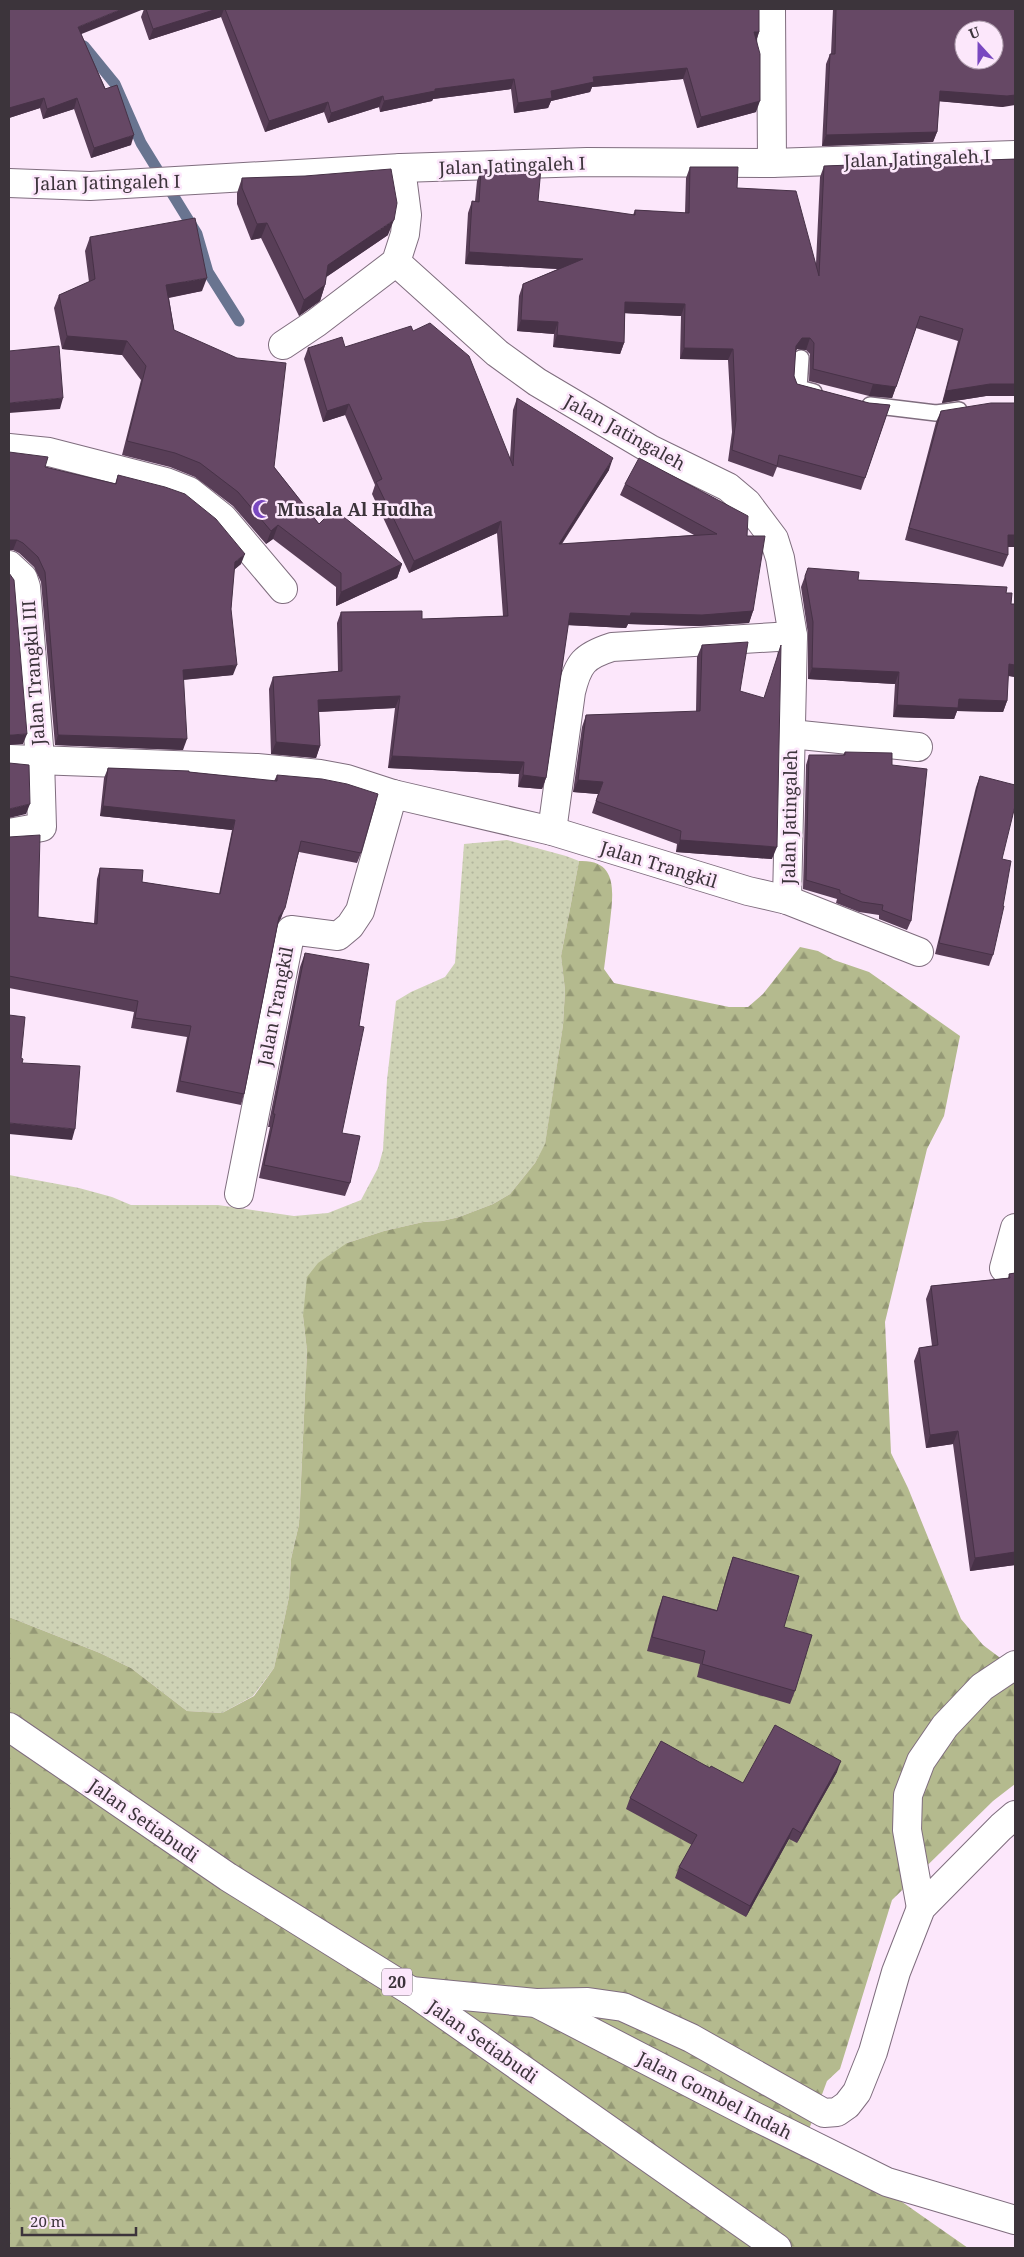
<svg xmlns="http://www.w3.org/2000/svg" width="1024" height="2257" viewBox="0 0 1024 2257" font-family="'Noto Serif',serif">
  <style>
    .green { fill: url(#green-dots) }
    .forest { fill: url(#forest-firs) }
    .lines { fill: none; stroke-linecap: round; stroke-linejoin: round }
    .stream { stroke: #697490; stroke-width: 11 }
    .lane-casing { stroke: #7f6d7e; stroke-width: 18 }
    .street-casing { stroke: #7f6d7e; stroke-width: 30 }
    .highway-casing { stroke: #7f6d7e; stroke-width: 30 }
    .lane { stroke: #fff; stroke-width: 15 }
    .street { stroke: #fff; stroke-width: 28 }
    .highway { stroke: #fff; stroke-width: 28 }
    .wall { fill: #583e57 }
    .shaded-wall { fill: #473247 }
    .building { fill: #664865; stroke: #473247; fill-rule: evenodd }
    .labels { text-anchor: middle; dominant-baseline: central; stroke-width: 5; stroke-linejoin: round; paint-order: stroke }
    .shield { fill: #fce7fb; stroke: #766a75; stroke-width: 1 }
    .shield-label { font-size: 16px; font-weight: bold; fill: #3c343b }
    .street-label { font-size: 18px; fill: #3c343b; stroke: #fce7fb }
    .poi-label { font-size: 18px; font-weight: bold; fill: #3c343b; stroke: #fce7fb; text-anchor: start }
  </style>
  <defs>
    <pattern id="green-dots" width="8" height="8" patternUnits="userSpaceOnUse" patternTransform="scale(1.25)"><rect width="8" height="8" fill="#ced2b5"/><path d="M2 2h.1M6 6h.1" fill="none" stroke="#b2b59d" stroke-width="1.8" stroke-linecap="round"/></pattern>
    <pattern id="forest-firs" width="22" height="20" patternUnits="userSpaceOnUse" patternTransform="scale(1.25)"><rect width="22" height="20" fill="#b4ba8e"/><path d="M5 1l3.5 6h-7zM16 11l3.5 6h-7z" fill="#949875"/></pattern>
  </defs>
  <rect width="100%" height="100%" fill="#fce7fb"/>
  <!-- green -->
  <path class="green" d="M507 840 566 856 579 861 561 956 565 990 563 1025 545 1145 535 1163 510 1194 493 1204 459 1217 442 1221 423 1222 384 1231 347 1243 303 1316 307 1351 299 1524 291 1559 289 1597 274 1668 253 1696 222 1713 187 1711 131 1668 100 1653 9 1617V1175L79 1188 112 1197 131 1205H218L294 1216 328 1213 361 1200 378 1168 383 1150 387 1080 396 1001 411 992 445 977 455 963 464 844Z"/>
  <!-- forest -->
  <path class="forest" d="M579 861C619 859 613 894 610 922 608 938 606 953 604 969L614 983 729 1007H748L763 994 800 947 818 951 834 960 869 972 960 1036 944 1116 927 1149 885 1322 891 1453 908 1488 961 1619 983 1645 1015 1669V1784L993 1801 892 1900 840 2069 827 2081 801 2151 885 2190 968 2248H9V1617L100 1653 131 1668 187 1711 222 1713 254 1696 274 1668 289 1597 291 1559 299 1524 307 1351 303 1316 307 1277 318 1263 347 1243 384 1231 423 1222 442 1221 459 1217 493 1204 510 1194 535 1163 545 1144 563 1025 565 990 561 956Z"/>
  <g class="lines">
    <!-- stream -->
    <path class="stream" d="M79 44 84 46 115 84 141 143 197 234 208 272 239 321"/>
    <!-- lane casing -->
    <g class="lane-casing">
      <g id="lane">
        <path d="M801 358 799 388 814 392"/>
        <path d="M870 405 936 413 959 410"/>
      </g>
    </g>
    <!-- street casing -->
    <g class="street-casing">
      <g id="street">
        <path d="M771 9 772 163"/>
        <path d="M9 183 90 186 401 168 587 162 772 163 1015 155"/>
        <path d="M396 262 497 353 537 382 650 449 728 487 747 503 774 539 780 558 793 636 787 900"/>
        <path d="M283 345 316 323 396 262 405 234 407 215 401 168"/>
        <path d="M9 448 49 452 166 482 189 491 223 518 283 589"/>
        <path d="M9 565 23 578 26 587 40 759 42 827 9 833"/>
        <path d="M791 734 918 747"/>
        <path d="M9 759 257 768 320 774 347 779 393 794 552 831 748 891 787 900 919 952"/>
        <path d="M552 831 571 692C578 663 584 656 612 647L793 636"/>
        <path d="M239 1194 291 930 338 936 350 926 360 911 393 794"/>
        <path d="M1004 1268 1015 1228"/>
        <path d="M921 1908 907 1830 908 1795 921 1761 945 1726 982 1687 1015 1665"/>
        <path d="M411 1991 536 2003 756 2117 887 2182 1015 2220"/>
        <path d="M536 2003 588 2002 623 2007 691 2038 824 2113 837 2112 847 2105 857 2092 873 2052 896 1972 921 1908 1001 1827 1015 1815"/>
      </g>
    </g>
    <!-- highway casing -->
    <g class="highway-casing">
      <path id="highway" d="M9 1727 228 1877 411 1991 777 2248"/>
    </g>
    <!-- lane -->
    <use href="#lane" class="lane"/>
    <!-- street -->
    <use href="#street" class="street"/>
    <!-- highway -->
    <use href="#highway" class="highway"/>
  </g>
  <!-- wall -->
  <g class="wall">
    <path d="M9 9 81 34 131 145 91 158 74 109 43 119 40 108 9 118Z"/>
    <path d="M144 9H498L759 32 756 41V112L697 128 683 79 592 87 590 92 551 101 548 108 514 113 511 89 433 99 432 101 380 112 379 107 328 123 324 112 265 132 221 17 149 40 141 17Z"/>
    <path d="M833 9H1015L1003 107 939 101 937 132 933 142 822 146 826 64 830 54H831Z"/>
    <path d="M1015 159V396H986L942 403 958 341 916 328 892 398 869 396 809 381 810 354 806 350 797 349 795 352 794 376 797 384 869 403 890 405 861 490 777 467 773 477 728 461 732 432 728 360 680 359 681 316 625 313 624 343 620 354 553 347 554 334 517 331 519 296 523 284 558 269 465 264 468 213 472 201H475L477 181 481 170 538 201 633 215 635 210 685 213 686 178 690 167 737 188 816 264 820 177 824 166Z"/>
    <path d="M242 178 388 235 326 277 325 285 320 301 299 316 261 238 251 240 237 204V193Z"/>
    <path d="M90 237 202 291 169 298 174 330 274 467 319 524 402 564 397 578 336 606V587L273 539 266 544 233 506 195 477 170 467 122 455 141 380 122 355 62 349 54 308 59 295 89 282 85 251Z"/>
    <path d="M413 331 510 458 513 410 517 398 609 470 562 544 694 535 620 495 625 484 747 536 753 611 749 623 698 626 628 624 626 628 568 625 546 778 542 789 518 787 519 774 388 768 395 708 319 712 320 746 316 758 271 754 269 689 273 677 338 671 337 623 341 612 422 619 503 616 497 533 409 573 372 494 375 485 345 415 323 422 304 359 308 348 345 347Z"/>
    <path d="M941 411 1015 547H1008V555L1003 567 905 540 936 422Z"/>
    <path d="M45 467 115 484 118 475 241 564 234 570 231 609 233 675 183 680V750L55 745 41 582 34 567 19 553 13 550H9Z"/>
    <path d="M808 568 858 580 1006 593 1011 604H1015V677L1008 676 1007 701 1003 712 957 711 954 719 893 717 895 684 808 679V634L801 587Z"/>
    <path d="M702 645 740 691 772 859 676 852 677 844 592 813 598 794 573 792 582 727 586 715 696 712 697 657Z"/>
    <path d="M845 752 892 765 911 921 907 930 879 919V915L859 912 836 903 837 899 803 889 806 765 809 755H843Z"/>
    <path d="M108 768 189 772 274 781 277 775 361 853 357 863 299 852 281 918 278 923 244 1094 241 1105 176 1092 187 1037 131 1028 134 1012 9 988V837L38 917 94 923 97 879 100 868 142 882 219 894 232 830 100 816 104 778Z"/>
    <path d="M980 776 993 955 989 966 935 954 976 787Z"/>
    <path d="M305 953 342 1133 350 1183 345 1196 259 1178 270 1127H268L300 967Z"/>
    <path d="M1015 1273V1565L970 1571 953 1444 926 1448 914 1361 919 1348 932 1346 926 1299 931 1286 1008 1278 1009 1274Z"/>
    <path d="M733 1557 784 1627 795 1691 790 1704 697 1677 700 1664 647 1651 658 1610 663 1596 717 1610 728 1571Z"/>
    <path d="M710 1768 743 1783 837 1772 797 1843 789 1839 746 1917 675 1878 679 1867 692 1845 626 1809 630 1798Z"/>
  </g>
  <!-- shaded-wall -->
  <g class="shaded-wall">
    <path d="M122 9H144L74 37 78 27Z"/>
    <path d="M217 9H224L221 17 149 40 153 29Z"/>
    <path d="M754 32H759L756 42Z"/>
    <path d="M687 68 683 79 592 87 590 92 551 101 548 108 514 113 518 103 593 77Z"/>
    <path d="M514 79 511 89 433 99 432 101 380 112 384 101 435 89Z"/>
    <path d="M940 91 1015 95V105L1003 107 936 101Z"/>
    <path d="M383 96 379 107 328 123 331 113Z"/>
    <path d="M44 98 40 108 9 118V108Z"/>
    <path d="M77 98 74 109 43 119 47 109Z"/>
    <path d="M760 101 756 112 697 128 701 117Z"/>
    <path d="M328 102 324 112 265 132 269 121Z"/>
    <path d="M937 132 933 142 822 146 826 135Z"/>
    <path d="M134 135 131 145 91 158 94 148Z"/>
    <path d="M394 220 388 235 322 280 328 265Z"/>
    <path d="M267 223 261 238 251 240 257 224Z"/>
    <path d="M469 252 583 259 578 270 465 264Z"/>
    <path d="M207 278 202 291 161 299 166 285Z"/>
    <path d="M325 285 320 301 299 316 304 300Z"/>
    <path d="M625 302 685 304 681 316 621 313Z"/>
    <path d="M521 320 558 322 554 334 517 331Z"/>
    <path d="M557 335 624 343 620 354 553 347Z"/>
    <path d="M67 336 127 341 122 355 62 349Z"/>
    <path d="M802 338H810L806 350 797 349 792 357 796 346Z"/>
    <path d="M684 348 733 349 728 360 680 359Z"/>
    <path d="M873 384 896 387 892 398 869 396Z"/>
    <path d="M990 384H1015V396H986L942 403 946 391Z"/>
    <path d="M63 398 60 409 9 413V403Z"/>
    <path d="M349 404 345 415 323 422 327 411Z"/>
    <path d="M613 458 609 470 554 555 559 544Z"/>
    <path d="M501 521 497 533 409 573 414 561Z"/>
    <path d="M278 525 273 539 266 544 271 531Z"/>
    <path d="M1008 535H1015V547H1004Z"/>
    <path d="M9 540H17L13 550H9Z"/>
    <path d="M245 554 241 564 231 572 235 562Z"/>
    <path d="M402 564 397 578 336 606 341 592Z"/>
    <path d="M753 611 749 623 698 626 628 624 626 628 566 625 570 613Z"/>
    <path d="M1009 664 1015 665V677L1005 675Z"/>
    <path d="M237 665 233 675 179 680 183 670Z"/>
    <path d="M812 668 899 672 895 684 808 679Z"/>
    <path d="M400 696 395 708 314 712 318 700Z"/>
    <path d="M959 699 1007 701 1003 712 957 711 954 719 893 717 897 705Z"/>
    <path d="M27 734 23 744 9 745V735Z"/>
    <path d="M58 735 187 739 183 750 55 745Z"/>
    <path d="M276 742 320 746 316 758 271 754Z"/>
    <path d="M392 756 524 762 519 774 388 768Z"/>
    <path d="M523 775 546 778 542 789 518 787Z"/>
    <path d="M578 780 603 782 598 794 573 792Z"/>
    <path d="M30 804 26 814 9 818V809Z"/>
    <path d="M103 806 235 820 232 830 100 816Z"/>
    <path d="M680 840 777 847 772 859 676 852Z"/>
    <path d="M285 908 281 918 276 927 279 917Z"/>
    <path d="M9 1123 75 1129 72 1140 9 1134Z"/>
    <path d="M958 1431 953 1444 926 1448 930 1435Z"/>
    <path d="M1015 1552V1565L970 1571 975 1558Z"/>
    <path d="M841 1761 837 1772 797 1843 801 1833Z"/>
    <path d="M793 1828 789 1839 746 1917 750 1906Z"/>
  </g>
  <!-- building -->
  <g class="building">
    <path d="M9 9H122L78 27 105 89 117 85 134 135 94 148 77 98 47 109 44 98 9 108Z"/>
    <path d="M146 9H217L153 29Z"/>
    <path d="M225 9H759V32H754L760 54V101L701 117 687 68 593 77 594 82 551 91 552 98 518 103 514 79 435 89V91L384 101 383 96 331 113 328 102 269 121Z"/>
    <path d="M836 9H1015V95L1007 96 940 91 937 132 826 135 830 54H835ZM964 30H994V60H964Z"/>
    <path d="M1015 159V384H990L946 391 963 329 920 316 896 387 873 384 813 369 814 343 810 338H802L796 346 794 376 797 384 869 403 890 405 865 478 779 455 777 466 732 450 736 420 733 349 684 348 685 304 625 302 624 343 557 335 558 322 521 320 523 284 583 259 469 252 472 201 479 202 481 170 541 168 538 201 635 215V210L689 213 690 167H738L737 188 796 191 819 276 824 166Z"/>
    <path d="M391 169 397 203 394 220 328 265 325 285 304 300 267 223 257 224 242 188V178L305 176Z"/>
    <path d="M195 218 207 278 166 285 174 330 237 358 286 363 274 467 319 524 334 509 402 564 341 592V573L278 525 271 531 238 492 200 463 175 453 127 441 146 366 127 341 67 336 59 295 95 279 90 237Z"/>
    <path d="M430 323 469 356 513 466 517 398 613 458 559 544 717 534 625 484 639 458 748 516 747 536H765L753 611 702 615 631 613 630 616 570 613 546 778 523 775 524 762 392 756 400 696 318 700 320 746 276 742 273 677 342 671 341 612 422 611V619L508 616 501 521 414 561 376 482 382 479 349 404 327 411 308 348 342 337 345 347 411 326 413 331Z"/>
    <path d="M59 346 63 398 9 403V351Z"/>
    <path d="M991 403H1015V535H1008V555L909 528 941 411Z"/>
    <path d="M9 452 48 457 45 467 116 484 118 475 165 487 185 494 216 519 245 554 235 562 231 609 237 665 183 670 187 739 58 735 45 572 38 557 23 543 17 540H9Z"/>
    <path d="M808 568 859 572 858 580 1007 587 1006 593H1012L1011 604H1015V665L1009 664 1007 701 959 699 958 708 897 705 899 672 812 668 813 622 805 576Z"/>
    <path d="M9 573 14 580 27 734 9 735Z"/>
    <path d="M748 642 740 691 764 698 781 645 777 847 680 840 681 831 596 801 603 782 578 780 586 715 700 711 702 645Z"/>
    <path d="M845 752 892 753V765L927 769 911 921 882 910 883 905 862 902 840 893V890L806 880 809 755H845Z"/>
    <path d="M9 763 29 765 30 804 9 809Z"/>
    <path d="M108 768 189 771V772L277 781V775L322 779 347 784 378 794 361 853 301 841 285 908 279 917 244 1094 180 1081 191 1026 135 1018 138 1001 9 976V837L40 835 38 917 97 924 100 868 143 870 142 882 220 894 235 820 103 806Z"/>
    <path d="M980 776 1015 785V806L1002 859 1011 861 1003 906H1004L993 955 939 943Z"/>
    <path d="M305 953 369 964 359 1026 364 1027 342 1133 360 1136 350 1183 264 1165 275 1114H273Z"/>
    <path d="M9 1015 25 1017 21 1058 23 1059 22 1063 80 1066 75 1129 9 1123Z"/>
    <path d="M1015 1273V1552L975 1558 958 1431 930 1435 919 1348 938 1345 931 1286 1010 1278 1009 1274Z"/>
    <path d="M733 1557 799 1576 784 1627 812 1635 795 1691 702 1664 705 1651 652 1637 663 1596 717 1611Z"/>
    <path d="M775 1725 841 1761 801 1833 793 1828 750 1906 679 1867 697 1835 630 1798 661 1741 710 1768 711 1766 743 1783Z"/>
  </g>
  <!-- icons -->
  <defs>
    <g id="mosque-bare" transform="scale(1.5)"><path d="M3.5-4.9A6 6 0 1 0 3.5 4.9A5 5 0 1 1 3.5-4.9Z" fill="#7948c0" stroke="#fce7fb" stroke-width="2.5" paint-order="stroke"/></g>
  </defs>
  <g fill-rule="evenodd">
    <use href="#mosque-bare" x="262" y="509"/>
  </g>
  <g class="labels">
    <!-- shield labels -->
    <rect class="shield" x="382" y="1968.5" width="30" height="27" rx="4"/>
    <g class="shield-label">
      <text x="397" y="1982">20</text>
    </g>
    <!-- street labels -->
    <g class="street-label">
      <text transform="translate(917 158) rotate(-2)">Jalan Jatingaleh I</text>
      <text transform="translate(512 165) rotate(-2)">Jalan Jatingaleh I</text>
      <text transform="translate(107 182) rotate(-1)">Jalan Jatingaleh I</text>
      <text transform="translate(625 432) rotate(29)">Jalan Jatingaleh</text>
      <text transform="translate(33 673) rotate(-94)">Jalan Trangkil III</text>
      <text transform="translate(789 817) rotate(-89)">Jalan Jatingaleh</text>
      <text transform="translate(659 864) rotate(17)">Jalan Trangkil</text>
      <text transform="translate(275 1006) rotate(-79)">Jalan Trangkil</text>
      <text transform="translate(144 1820) rotate(35)">Jalan Setiabudi</text>
      <text transform="translate(483 2041) rotate(35)">Jalan Setiabudi</text>
      <text transform="translate(715 2095) rotate(27)">Jalan Gombel Indah</text>
    </g>
    <!-- poi labels -->
    <g class="poi-label">
      <text x="277" y="509">Musala Al Hudha</text>
    </g>
  </g>
  <!-- border -->
  <rect width="1024" height="2257" fill="none" stroke="#3c343b" stroke-width="20"/>
  <!-- north arrow -->
  <g transform="translate(979 45) rotate(339)"><circle r="24" fill="#fce7fb" stroke="#af9fae"/>
  <path d="M0-4L9 19L0 12L-9 19Z" fill="#7948c0"/>
  <text y="-8" font-size="14" font-weight="bold" text-anchor="middle" fill="#3c343b">U</text>
  </g>
  <!-- scale -->
  <path d="M22 2227v8h114v-8" fill="none" stroke="#3c343b" stroke-width="2.5"/>
  <text x="30" y="2227" font-size="15" fill="#3c343b" stroke="#fce7fb" stroke-width="4" paint-order="stroke">20 m</text>
</svg>
